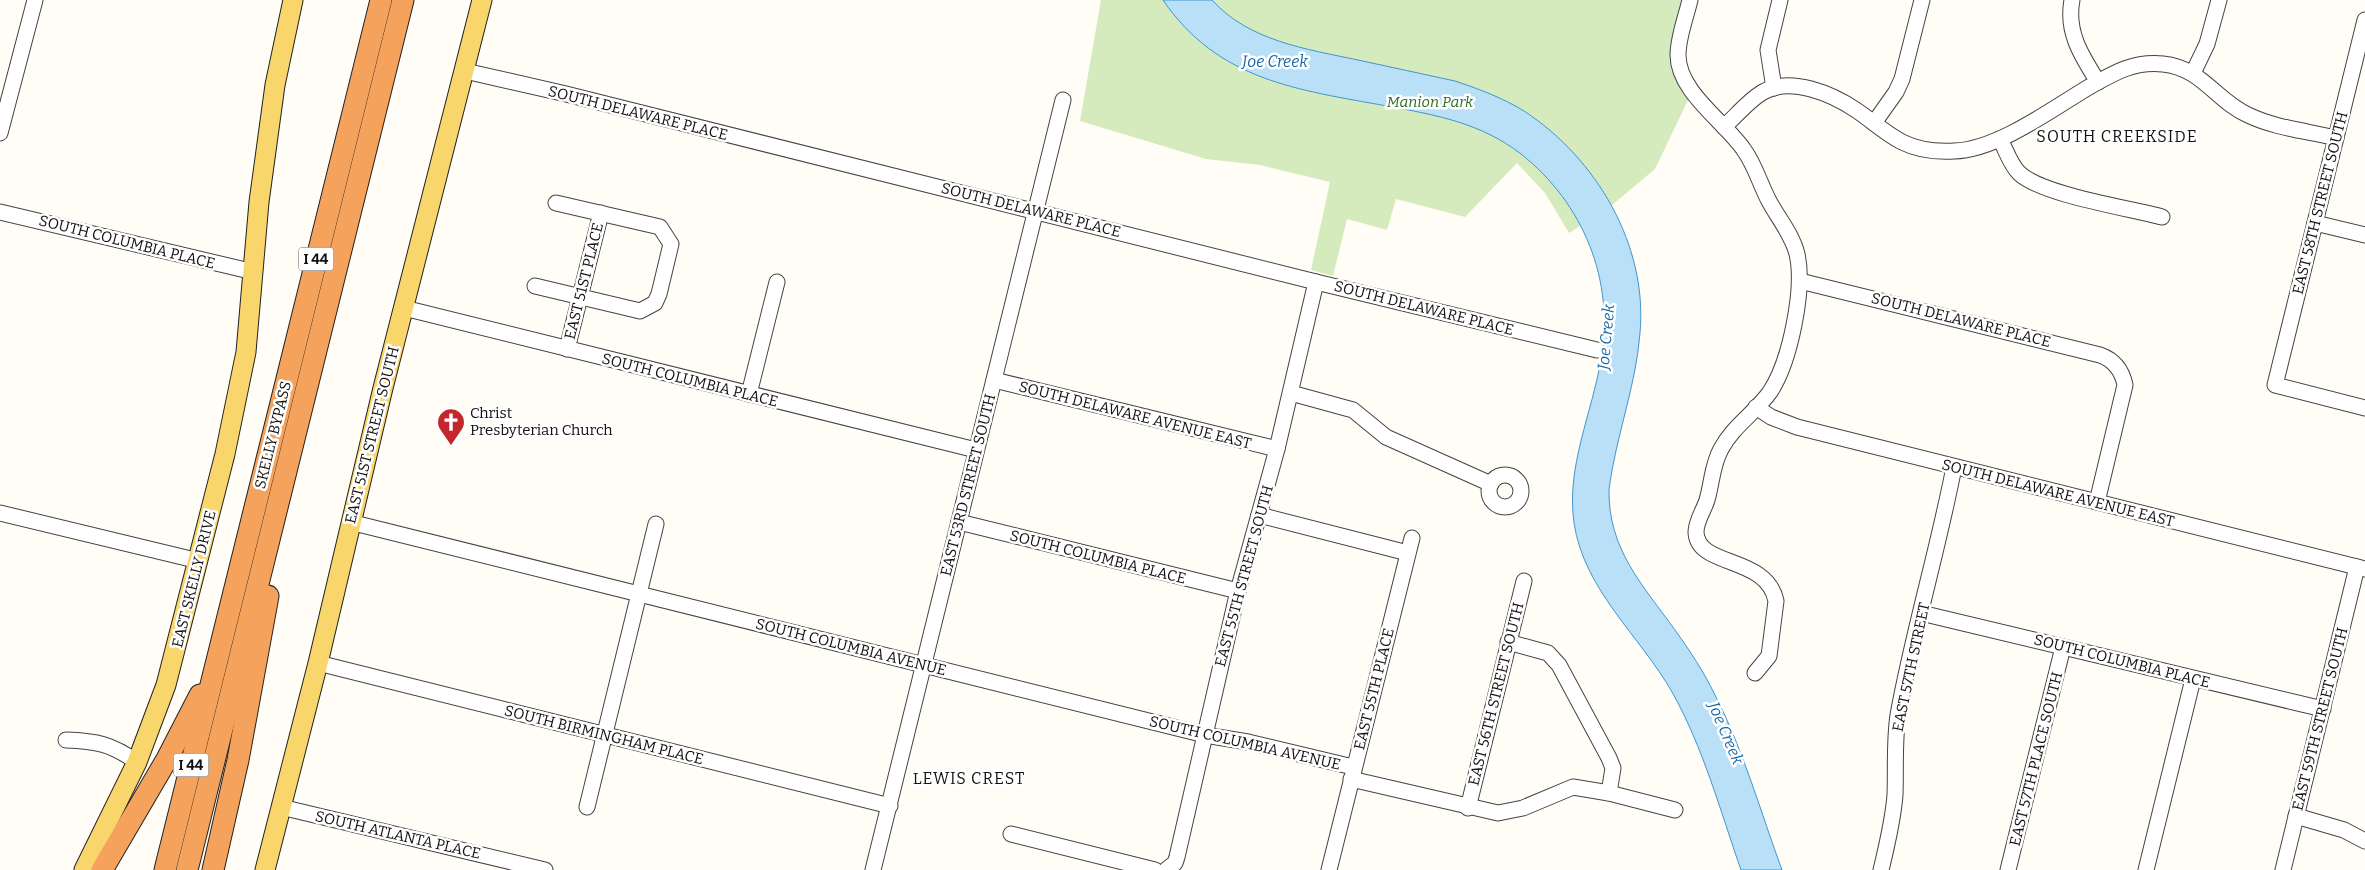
<svg xmlns="http://www.w3.org/2000/svg" width="2365" height="870" viewBox="0 0 2365 870" font-family="Bitter,serif">
  <style>
    .green { fill: #d5ebbd }
    .water { fill: #b9e0f7; stroke: #3f96cf }
    .lines { fill: none; stroke-linecap: round; stroke-linejoin: round }
    .minor-casing { stroke: #444; stroke-width: 17 }
    .major-casing { stroke: #222; stroke-width: 21 }
    .highway-casing { stroke: #222; stroke-width: 23 }
    .minor { stroke: #fff; stroke-width: 15 }
    .major { stroke: #f9d66b; stroke-width: 19 }
    .highway { stroke: #f5a25d; stroke-width: 21 }
    .labels { text-anchor: middle; dominant-baseline: central; stroke-width: 5; stroke-linejoin: round; paint-order: stroke }
    .shield { fill: #fff; stroke: #585858; stroke-width: 1 }
    .shield-label { font-size: 14px; font-weight: bold; fill: #111 }
    .park-label { font-size: 15px; font-style: italic; fill: #2f6b1f; stroke: #fff }
    .street-label { font-size: 15px; fill: #111; stroke: #fff }
    .poi-label { font-size: 15px; fill: #111; stroke: #fff; text-anchor: start }
    .water-label { font-size: 16px; font-style: italic; fill: #1768a6; stroke: #fff }
    .neighbourhood-label { font-size: 16px; letter-spacing: 1px; fill: #111; stroke: #fff }
  </style>
  <rect width="100%" height="100%" fill="#fffdf5"/>
  <!-- green -->
  <path class="green" d="M1101 0H1684L1675 35 1690 96 1655 169 1612 205 1569 233 1545 193 1517 163 1465 217 1396 199 1387 230 1347 219 1333 276 1311 270 1330 182 1260 165 1206 159 1080 121Z"/>
  <!-- water -->
  <path class="water" d="M1163 0H1212C1249 41 1306 49 1358 60 1390 67 1423 74 1455 81 1479 89 1503 98 1524 111 1596 158 1648 245 1640 333 1636 386 1616 436 1609 489 1608 549 1642 584 1675 630 1690 651 1704 672 1715 695 1743 749 1761 813 1782 870H1741C1720 810 1703 747 1672 692 1640 636 1584 590 1574 523 1566 466 1592 414 1601 359 1615 280 1583 203 1521 154 1481 123 1436 115 1387 106 1299 90 1218 81 1163 0Z"/>
  <g class="lines">
    <!-- minor casing -->
    <g class="minor-casing">
      <g id="minor">
        <path d="M1690 0C1686 17 1678 37 1678 55 1678 92 1725 122 1744 150 1755 165 1760 184 1769 201 1778 218 1792 234 1797 254 1805 289 1790 362 1770 392 1755 413 1733 426 1721 449 1712 465 1712 483 1707 500 1704 510 1696 521 1696 532 1697 568 1767 555 1776 601L1769 656 1755 673"/>
        <path d="M2072 0C2066 32 2081 55 2098 82"/>
        <path d="M2365 20 2275 385 2365 408"/>
        <path d="M465 71 566 94 1316 282 1597 350"/>
        <path d="M2193 73 2207 44 2219 0"/>
        <path d="M1774 88 1768 50 1780 0"/>
        <path d="M1874 123 1896 92 1902 79 1922 0"/>
        <path d="M1724 127C1736 116 1749 100 1763 92 1791 76 1832 94 1856 110 1871 120 1886 134 1902 142 1918 150 1937 152 1954 151 1997 150 2052 109 2089 87 2114 73 2133 61 2163 64 2202 68 2215 100 2248 115 2275 128 2307 131 2336 138"/>
        <path d="M0 133 35 0"/>
        <path d="M2000 139C2006 150 2010 164 2019 173 2042 195 2129 208 2162 217"/>
        <path d="M0 212 254 272"/>
        <path d="M2315 223 2365 235"/>
        <path d="M1800 281 2100 355C2114 360 2122 370 2125 385L2097 502"/>
        <path d="M535 286 640 311 655 303 659 294 671 244 660 227 556 203"/>
        <path d="M404 308 976 450"/>
        <path d="M567 349 601 213"/>
        <path d="M994 380 1277 449"/>
        <path d="M1291 393 1353 410 1386 437 1491 484"/>
        <path d="M749 394 777 282"/>
        <path d="M1756 407 1771 417 1797 427 2365 569"/>
        <circle cx="1505" cy="491" r="16"/>
        <path d="M0 513 199 561"/>
        <path d="M1259 515 1400 551"/>
        <path d="M350 522 1205 735 1248 742 1353 767"/>
        <path d="M959 522 1238 591"/>
        <path d="M1921 613 2323 709"/>
        <path d="M1508 642 1548 653 1559 665 1609 758 1613 768 1609 793"/>
        <path d="M318 663 890 806"/>
        <path d="M66 740C97 741 111 744 137 762"/>
        <path d="M1351 779 1498 813 1523 808 1573 787 1609 793 1675 810"/>
        <path d="M281 807 545 870"/>
        <path d="M587 807 656 524"/>
        <path d="M1468 808 1524 581"/>
        <path d="M2296 816 2344 830 2365 841"/>
        <path d="M1011 834 1155 870"/>
        <path d="M873 870 1063 100"/>
        <path d="M1166 870 1175 863 1177 857 1238 591 1277 449 1316 282"/>
        <path d="M1329 870 1412 538"/>
        <path d="M1881 870C1887 845 1893 821 1895 795 1896 769 1894 742 1898 715 1913 632 1938 550 1954 467"/>
        <path d="M2008 870 2063 647"/>
        <path d="M2146 870 2193 679"/>
        <path d="M2283 870 2357 567"/>
      </g>
    </g>
    <!-- major casing -->
    <g class="major-casing">
      <g id="major">
        <path d="M84 870 137 762 166 685 225 454 246 352 259 202 275 85 293 0"/>
        <path d="M265 870 318 663 383 388 482 0"/>
      </g>
    </g>
    <!-- highway casing -->
    <g class="highway-casing">
      <g id="highway">
        <path d="M102 870 167 759 200 695"/>
        <path d="M165 870 381 0"/>
        <path d="M187 870 403 0"/>
        <path d="M213 870 238 760 268 596"/>
      </g>
    </g>
    <!-- minor -->
    <use href="#minor" class="minor"/>
    <!-- major -->
    <use href="#major" class="major"/>
    <!-- highway -->
    <use href="#highway" class="highway"/>
  </g>
  <!-- icons -->
  <defs>
    <g id="church-pin" transform="scale(1.4375)"><path d="M0 17L-7.5 6A9.5 9.5 0 1 1 7.5 6Z" fill="#c4262e" stroke="#fff"/><path d="M-1.2-6h2.4v3.5h3.3v2.4h-3.3V6h-2.4V-.1h-3.3v-2.4h3.3Z" fill="#fff"/></g>
  </defs>
  <g fill-rule="evenodd">
    <use href="#church-pin" x="451" y="422"/>
  </g>
  <g class="labels">
    <!-- shield labels -->
    <g class="shield">
      <rect x="298.5" y="247.5" width="35" height="23" rx="4"/>
      <rect x="173.5" y="753.5" width="35" height="23" rx="4"/>
    </g>
    <g class="shield-label">
      <text x="316" y="259">I 44</text>
      <text x="191" y="765">I 44</text>
    </g>
    <!-- park labels -->
    <g class="park-label">
      <text x="1430" y="102">Manion Park</text>
    </g>
    <!-- street labels -->
    <g class="street-label">
      <text transform="translate(638 113) rotate(14)">SOUTH DELAWARE PLACE</text>
      <text transform="translate(2320 203) rotate(-76)">EAST 58TH STREET SOUTH</text>
      <text transform="translate(1031 210) rotate(14)">SOUTH DELAWARE PLACE</text>
      <text transform="translate(127 242) rotate(14)">SOUTH COLUMBIA PLACE</text>
      <text transform="translate(584 281) rotate(-76)">EAST 51ST PLACE</text>
      <text transform="translate(1424 308) rotate(14)">SOUTH DELAWARE PLACE</text>
      <text transform="translate(1961 320) rotate(14)">SOUTH DELAWARE PLACE</text>
      <text transform="translate(690 380) rotate(14)">SOUTH COLUMBIA PLACE</text>
      <text transform="translate(1135 415) rotate(14)">SOUTH DELAWARE AVENUE EAST</text>
      <text transform="translate(273 435) rotate(-76)">SKELLY BYPASS</text>
      <text transform="translate(372 435) rotate(-76)">EAST 51ST STREET SOUTH</text>
      <text transform="translate(968 485) rotate(-76)">EAST 53RD STREET SOUTH</text>
      <text transform="translate(2058 493) rotate(14)">SOUTH DELAWARE AVENUE EAST</text>
      <text transform="translate(1098 557) rotate(14)">SOUTH COLUMBIA PLACE</text>
      <text transform="translate(1244 576) rotate(-75)">EAST 55TH STREET SOUTH</text>
      <text transform="translate(194 579) rotate(-76)">EAST SKELLY DRIVE</text>
      <text transform="translate(851 647) rotate(14)">SOUTH COLUMBIA AVENUE</text>
      <text transform="translate(2122 661) rotate(14)">SOUTH COLUMBIA PLACE</text>
      <text transform="translate(1911 667) rotate(-78)">EAST 57TH STREET</text>
      <text transform="translate(1374 689) rotate(-76)">EAST 55TH PLACE</text>
      <text transform="translate(1496 694) rotate(-76)">EAST 56TH STREET SOUTH</text>
      <text transform="translate(2320 719) rotate(-76)">EAST 59TH STREET SOUTH</text>
      <text transform="translate(604 735) rotate(14)">SOUTH BIRMINGHAM PLACE</text>
      <text transform="translate(1245 743) rotate(13)">SOUTH COLUMBIA AVENUE</text>
      <text transform="translate(2036 759) rotate(-76)">EAST 57TH PLACE SOUTH</text>
      <text transform="translate(398 835) rotate(13)">SOUTH ATLANTA PLACE</text>
    </g>
    <!-- poi labels -->
    <g class="poi-label">
      <text x="470" y="413">Christ<tspan x="470" dy="17">Presbyterian Church</tspan></text>
    </g>
    <!-- water labels -->
    <g class="water-label">
      <text x="1275" y="61">Joe Creek</text>
      <text transform="translate(1606 337) rotate(-85)">Joe Creek</text>
      <text transform="translate(1726 733) rotate(67)">Joe Creek</text>
    </g>
    <!-- neighbourhood labels -->
    <g class="neighbourhood-label">
      <text x="2117" y="136">SOUTH CREEKSIDE</text>
      <text x="969" y="778">LEWIS CREST</text>
    </g>
  </g>
</svg>
